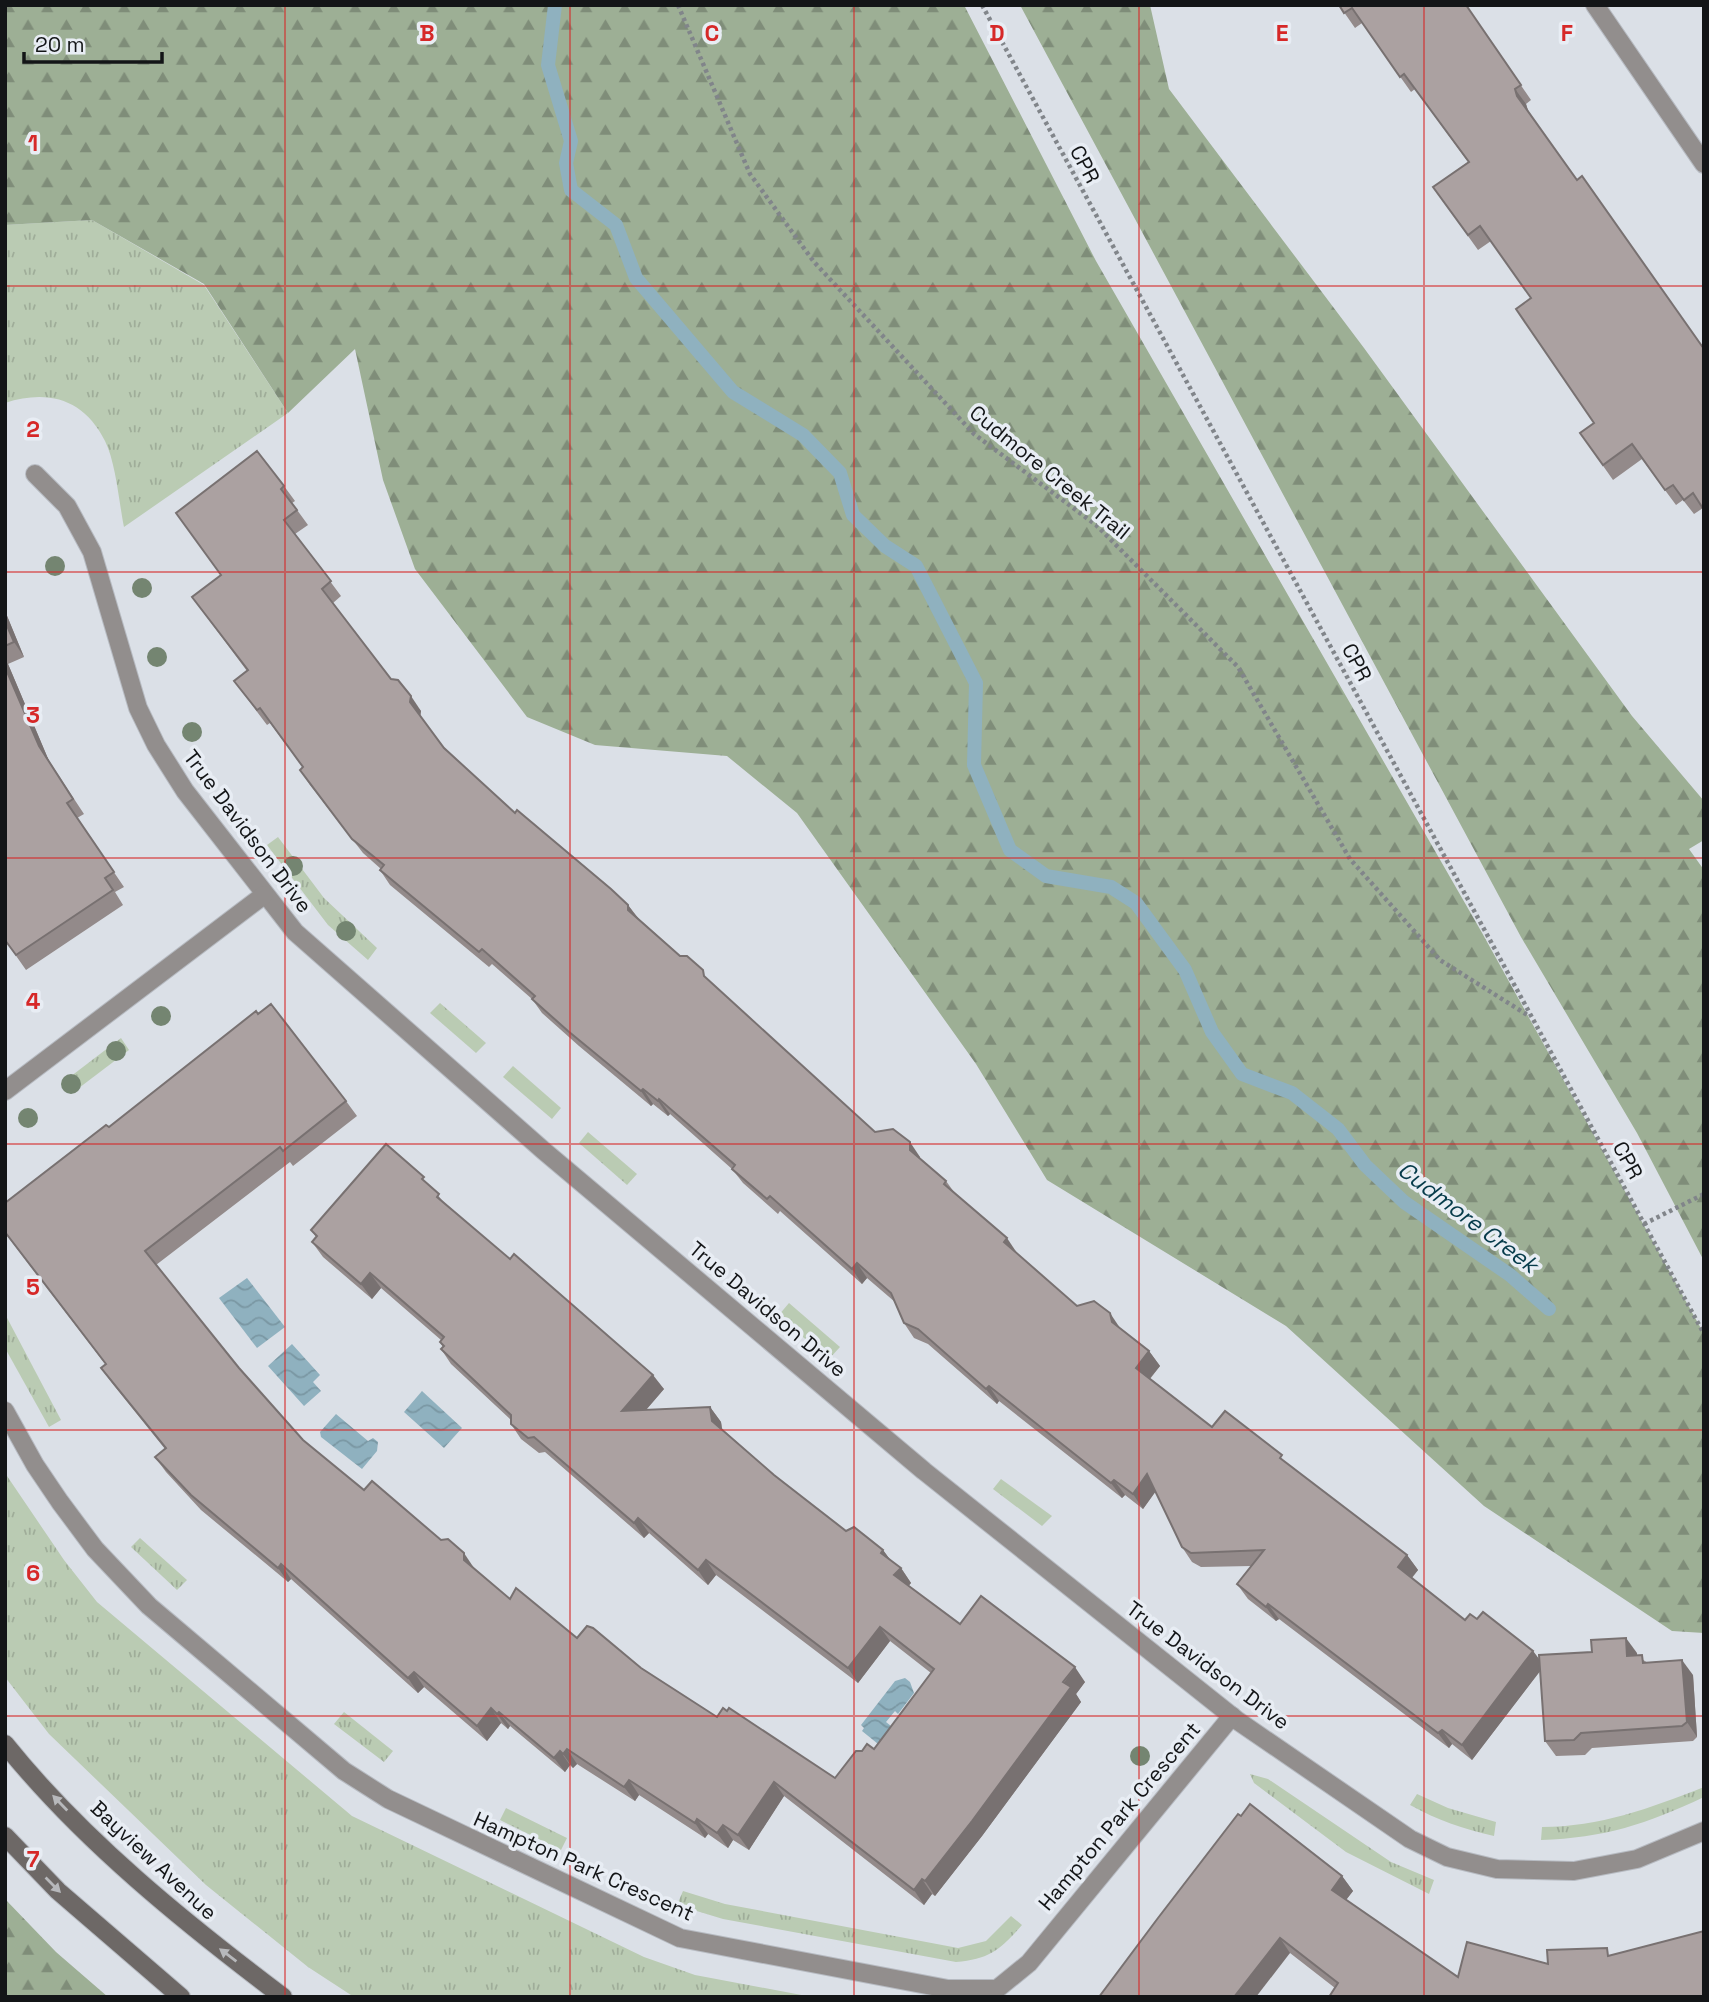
<svg xmlns="http://www.w3.org/2000/svg" width="1709" height="2002" viewBox="0 0 1709 2002" font-family="'Space Grotesk',sans-serif">
  <style>
    .grass { fill: url(#grass-tufts) }
    .forest { fill: url(#forest-firs) }
    .water { fill: url(#water-waves) }
    .lines { fill: none; stroke-linecap: round; stroke-linejoin: round }
    .stream { stroke: #8fb1bf; stroke-width: 14 }
    .minor-casing { stroke: #b7bbc2; stroke-width: 20 }
    .secondary-casing { stroke: #b7bbc2; stroke-width: 20 }
    .path { stroke: #81858a; stroke-width: 4.5; stroke-dasharray: 3.5 3.5; stroke-linecap: butt }
    .minor { stroke: #928e8d; stroke-width: 18 }
    .secondary { stroke: #6d6866; stroke-width: 18 }
    .tree { fill: #748571 }
    .wall { fill: #938a8a }
    .shaded-wall { fill: #787171 }
    .building { fill: #aba1a1; stroke: #787171; stroke-width: 2 }
    .oneway { fill: #b7b8bb }
    .grid { fill: none; stroke: #d62828; stroke-width: 2; stroke-opacity: 0.55 }
    .labels { text-anchor: middle; dominant-baseline: central; stroke-width: 7; stroke-linejoin: round; paint-order: stroke }
    .street-label { font-size: 21px; fill: #131517; stroke: #e8edf4 }
    .water-label { font-size: 23px; font-style: italic; fill: #063b4a; stroke: #e8edf4 }
    .grid-label { font-size: 23px; text-anchor: middle; font-weight: bold; fill: #d62828; stroke: #e8edf4; stroke-width: 7; stroke-linejoin: round; paint-order: stroke }
  </style>
  <defs>
    <pattern id="grass-tufts" width="24" height="20" patternUnits="userSpaceOnUse" patternTransform="scale(1.75)"><rect width="24" height="20" fill="#bacbb3"/><path d="M3 7l-1-3M5 7V3M7 7l1-3M15 17l-1-3M17 17v-4M19 17l1-3" fill="none" stroke="#9fad99"/></pattern>
    <pattern id="forest-firs" width="22" height="20" patternUnits="userSpaceOnUse" patternTransform="scale(1.75)"><rect width="22" height="20" fill="#9daf95"/><path d="M5 1l3.5 6h-7zM16 11l3.5 6h-7z" fill="#7f8d79"/></pattern>
    <pattern id="water-waves" width="16" height="10" patternUnits="userSpaceOnUse" patternTransform="scale(1.75)"><rect width="16" height="10" fill="#8fb1bf"/><path d="M0 5q4-4 8 0t8 0" fill="none" stroke="#7a97a3"/></pattern>
  </defs>
  <rect width="100%" height="100%" fill="#dbe0e7"/>
  <!-- grass -->
  <g class="grass">
    <path d="M92 220 204 285 288 413 124 527C119 503 116 463 105 441 84 399 48 389 5 403V225Z"/>
    <path d="M278 837 324 898 377 948 368 960 328 925 267 845Z"/>
    <path d="M440 1003 486 1043 476 1053 430 1013Z"/>
    <path d="M121 1038 129 1050 71 1094 62 1083Z"/>
    <path d="M513 1066 561 1108 552 1119 503 1077Z"/>
    <path d="M588 1132 637 1174 627 1185 579 1143Z"/>
    <path d="M789 1303 840 1347 829 1359 778 1316Z"/>
    <path d="M5 1314 61 1420 49 1427 5 1348Z"/>
    <path d="M5 1473 64 1560 97 1602 352 1816 644 1957 695 1975 812 1997H354L308 1967 206 1885 49 1734 5 1677Z"/>
    <path d="M1001 1479 1052 1516 1042 1526 993 1489Z"/>
    <path d="M140 1538 187 1580 177 1590 131 1547Z"/>
    <path d="M344 1712 393 1751 384 1762 334 1724Z"/>
    <path d="M1250 1774 1268 1779 1391 1862 1434 1880 1429 1894 1346 1852 1254 1783Z"/>
    <path d="M1704 1787V1797C1647 1824 1604 1838 1541 1840L1542 1827C1599 1827 1651 1808 1704 1787Z"/>
    <path d="M1417 1794 1448 1808 1496 1822 1494 1836C1463 1829 1437 1820 1410 1805Z"/>
    <path d="M506 1808 567 1838 561 1850 500 1820Z"/>
    <path d="M683 1891 725 1904 958 1948 986 1941 1011 1916 1022 1925C1000 1950 990 1959 956 1962L723 1919 677 1905Z"/>
  </g>
  <!-- forest -->
  <g class="forest">
    <path d="M5 5H964L1096 261 1481 931 1704 1334V1633L1672 1631 1484 1506 1286 1326 1047 1180 976 1064 797 813 727 756 595 745 527 717 415 569 383 480 355 349 288 413 204 284 92 220 5 225Z"/>
    <path d="M1020 5H1150L1169 89 1364 348 1632 716 1704 801V840L1689 849 1704 870V1261L1637 1133 1521 937Z"/>
    <path d="M5 1899 56 1952 108 1997H5Z"/>
  </g>
  <!-- water -->
  <g class="water">
    <path d="M247 1278 285 1327 257 1348 219 1298Z"/>
    <path d="M292 1344 320 1375 313 1382 321 1391 304 1406 268 1366Z"/>
    <path d="M422 1391 462 1428 444 1448 404 1412Z"/>
    <path d="M336 1414 368 1441 373 1438 378 1442 377 1451 362 1469 321 1437 320 1432Z"/>
    <path d="M905 1678 910 1682 914 1693 898 1714 895 1711 886 1722 896 1730 883 1748 862 1731 864 1728 861 1725 895 1681Z"/>
  </g>
  <g class="lines">
    <!-- stream -->
    <path class="stream" d="M555 5 548 65 571 141 566 163 571 190 616 225 636 278 733 392 803 435 840 473 853 515 885 546 916 566 976 683 974 765 1010 850 1046 876 1111 887 1136 903 1185 970 1212 1032 1242 1074 1292 1093 1338 1129 1365 1165 1404 1202 1510 1275 1549 1309"/>
    <!-- minor casing -->
    <g class="minor-casing">
      <g id="minor">
        <path d="M1595 5 1704 164"/>
        <path d="M35 474 67 506 92 552 138 708 156 745 185 791 295 932 544 1151 924 1471 1238 1721 1410 1839 1447 1857 1497 1869 1574 1871 1637 1859 1704 1831"/>
        <path d="M5 1091 264 895"/>
        <path d="M5 1411 35 1465 60 1502 95 1549 149 1606 344 1771 388 1799 680 1938 948 1989H997L1029 1963 1232 1716"/>
      </g>
    </g>
    <!-- secondary casing -->
    <g class="secondary-casing">
      <g id="secondary">
        <path d="M5 1744C82 1840 185 1923 283 1997"/>
        <path d="M5 1836 58 1891 181 1997"/>
      </g>
    </g>
    <!-- path -->
    <g class="path">
      <path d="M678 5 750 174 814 262 974 434 1096 525 1238 667 1350 859 1440 960 1529 1016"/>
      <path d="M982 5 1704 1334"/>
      <path d="M1644 1224 1704 1194"/>
    </g>
    <!-- minor -->
    <use href="#minor" class="minor"/>
    <!-- secondary -->
    <use href="#secondary" class="secondary"/>
  </g>
  <!-- trees -->
  <g class="tree">
    <circle cx="55" cy="566" r="10"/>
    <circle cx="142" cy="588" r="10"/>
    <circle cx="157" cy="657" r="10"/>
    <circle cx="192" cy="732" r="10"/>
    <circle cx="293" cy="866" r="10"/>
    <circle cx="346" cy="931" r="10"/>
    <circle cx="161" cy="1016" r="10"/>
    <circle cx="116" cy="1051" r="10"/>
    <circle cx="71" cy="1084" r="10"/>
    <circle cx="28" cy="1118" r="10"/>
    <circle cx="1140" cy="1756" r="10"/>
  </g>
  <!-- wall -->
  <g class="wall">
    <path d="M1339 5H1466L1531 100 1526 104 1528 110 1703 508 1694 514 1683 500 1676 505 1642 459 1613 480 1580 433 1594 423 1531 298 1491 241 1478 250 1433 187 1468 162 1415 89 1411 92 1362 23 1355 28Z"/>
    <path d="M284 486 295 501 292 503 308 525 295 534 341 596 333 603 391 679 421 711 420 717 444 748 515 813 628 905 639 919 713 985 875 1132 920 1157V1159L946 1181 954 1192 1017 1254 1077 1306 1120 1329 1149 1351 1160 1366 1150 1379 1212 1427 1288 1464 1407 1555 1418 1570 1412 1578 1465 1620 1477 1619 1533 1651 1539 1659 1637 1653V1656L1648 1663 1693 1675 1697 1737 1693 1741 1592 1748 1585 1755 1556 1756 1545 1741 1540 1671 1472 1760 1452 1744 1449 1748 1279 1619 1276 1621 1248 1599 1237 1584 1251 1566 1201 1567 1192 1562 1182 1547 1156 1491 1143 1509 1125 1495 1122 1498 999 1401 997 1404 928 1344 914 1338 904 1323 895 1302 867 1278 862 1284 780 1211 778 1214 743 1183 732 1169 670 1114 668 1116 653 1104 651 1106 579 1046 542 1013 532 999 492 964 489 967 390 885 380 870 381 869 363 853 310 785 300 770 303 767 270 723 267 725 234 681 247 671 192 597 221 575 176 513Z"/>
    <path d="M5 611 24 657 8 664 49 761 84 814 77 818 124 887 115 892 123 905 26 970 5 940Z"/>
    <path d="M258 1014 346 1101 357 1116 293 1166 290 1162 156 1265 239 1368 303 1440 364 1490 474 1568 510 1599 577 1638 641 1668 717 1717 835 1778 862 1751 874 1749 931 1673 890 1641 858 1683 716 1575 708 1585 649 1533 644 1538 545 1452 539 1453 521 1439 511 1424V1420L451 1364 441 1349 443 1347 440 1342 441 1340 381 1288 372 1299 323 1257 312 1242 316 1237 311 1230 431 1187 446 1205 664 1389 646 1410 710 1407 721 1422 722 1429 774 1475 846 1531 883 1550 891 1561 901 1568 911 1583 908 1586 960 1624 1085 1682 1076 1694 1081 1702 982 1836 935 1896 932 1894 924 1905 784 1796 749 1850 733 1840 728 1848 708 1834 705 1838 639 1795 635 1801 577 1764 573 1768 570 1765 565 1772 510 1726 508 1729 501 1723 487 1741 424 1687 418 1693 291 1579 288 1582 201 1510 166 1472 155 1457 165 1449 112 1383 101 1368 106 1365 5 1233V1203L109 1127Z"/>
    <path d="M1342 1876 1353 1891 1346 1900 1458 1977 1612 1955 1704 1997 1335 1988 1290 1953 1099 1997Z"/>
  </g>
  <!-- shaded-wall -->
  <g class="shaded-wall">
    <path d="M1515 89 1526 104 1528 111 1517 96Z"/>
    <path d="M5 611 24 657 14 642 5 621Z"/>
    <path d="M5 660 8 664 49 761 84 814 39 746 5 667Z"/>
    <path d="M411 696 421 711 420 717 410 702Z"/>
    <path d="M628 905 639 920 628 910Z"/>
    <path d="M643 1089 653 1104 651 1106 641 1091Z"/>
    <path d="M659 1099 670 1114 668 1116 658 1101Z"/>
    <path d="M910 1142 920 1157V1165L910 1150Z"/>
    <path d="M1007 1238 1017 1253 1004 1242Z"/>
    <path d="M857 1263 867 1278 862 1284 852 1269Z"/>
    <path d="M370 1273 381 1288 372 1299 361 1284Z"/>
    <path d="M1110 1313 1120 1328 1112 1322Z"/>
    <path d="M1149 1351 1160 1366 1146 1383 1136 1368Z"/>
    <path d="M653 1375 664 1389 632 1426 622 1411Z"/>
    <path d="M989 1386 999 1401 997 1404 986 1389Z"/>
    <path d="M710 1407 721 1422 723 1436 712 1421Z"/>
    <path d="M1147 1474 1158 1488 1143 1509 1133 1494Z"/>
    <path d="M1114 1480 1125 1495 1122 1498 1111 1483Z"/>
    <path d="M638 1518 649 1533 644 1538 634 1523Z"/>
    <path d="M883 1550 894 1565 881 1553Z"/>
    <path d="M464 1553 474 1568 464 1560Z"/>
    <path d="M1407 1555 1418 1570 1408 1582 1398 1567Z"/>
    <path d="M706 1560 716 1575 708 1585 698 1570Z"/>
    <path d="M281 1564 291 1579 288 1582 278 1568Z"/>
    <path d="M901 1568 911 1583 905 1590 894 1575Z"/>
    <path d="M1268 1604 1279 1619 1276 1621 1266 1607Z"/>
    <path d="M880 1627 890 1641 858 1683 848 1668Z"/>
    <path d="M1626 1638 1637 1653 1638 1671 1627 1656Z"/>
    <path d="M1533 1651 1544 1666 1472 1760 1462 1745Z"/>
    <path d="M1682 1660 1693 1675 1697 1737 1687 1722Z"/>
    <path d="M1075 1667 1085 1682 1076 1694 1081 1702 982 1836 935 1896 925 1881Z"/>
    <path d="M414 1672 424 1687 418 1693 408 1678Z"/>
    <path d="M491 1708 501 1723 487 1741 477 1726Z"/>
    <path d="M499 1712 510 1726 508 1729 497 1714Z"/>
    <path d="M1442 1730 1452 1744 1449 1748 1438 1733Z"/>
    <path d="M567 1749 577 1764 573 1768 563 1754Z"/>
    <path d="M560 1751 570 1765 565 1772 554 1758Z"/>
    <path d="M629 1780 639 1795 635 1801 624 1787Z"/>
    <path d="M774 1782 784 1796 749 1850 738 1835Z"/>
    <path d="M697 1819 708 1834 705 1838 695 1823Z"/>
    <path d="M723 1825 733 1840 728 1848 717 1833Z"/>
    <path d="M1342 1876 1353 1891 1342 1905 1332 1890Z"/>
    <path d="M922 1879 932 1894 924 1905 914 1890Z"/>
    <path d="M1280 1938 1290 1953 1256 1997H1234Z"/>
  </g>
  <!-- building -->
  <g class="building">
    <path d="M1339 5H1466L1521 85 1515 89 1517 96 1577 180 1582 176 1704 349V510L1693 493 1684 500 1673 485 1665 490 1632 444 1603 465 1580 433 1594 423 1516 309 1531 298 1480 226 1468 235 1433 187 1469 162 1404 74 1400 77 1352 8 1344 13Z"/>
    <path d="M257 451 284 486 281 489 297 510 284 520 331 581 322 589 391 679 398 680 411 696 410 702 444 748 515 813 517 810 611 889 628 905V910L680 956H687L703 970 704 976 875 1132 893 1129 910 1142V1150L946 1181 944 1184 1007 1238 1004 1242 1077 1306 1094 1301 1110 1313 1112 1322 1149 1351 1136 1368 1212 1427 1225 1411 1282 1455 1280 1458 1407 1555 1398 1567 1465 1620 1470 1614 1477 1619 1483 1612 1533 1651 1462 1745 1442 1730 1438 1733 1268 1604 1266 1607 1237 1584 1264 1550 1191 1553 1182 1547 1147 1474 1133 1494 1114 1480 1111 1483 989 1386 986 1389 918 1329 904 1323 891 1293 857 1263 852 1269 770 1196 767 1199 732 1169 735 1165 659 1099 658 1101 643 1089 641 1091 568 1031 532 999 535 996 482 949 479 952 380 870 384 865 352 839 300 770 303 767 260 708 257 710 234 681 248 670 192 597 221 575 176 513Z"/>
    <path d="M5 621 14 642 5 646Z"/>
    <path d="M5 667 39 746 73 799 67 803 114 872 105 878 113 890 16 955 5 940Z"/>
    <path d="M271 1004 346 1101 283 1151 280 1147 145 1251 239 1368 303 1440 364 1490 372 1481 441 1540 448 1539 464 1553V1560L510 1599 516 1588 577 1638 587 1626 593 1628 641 1668 717 1717 723 1708 727 1711 729 1708 835 1778 856 1751H862L867 1744 874 1749 934 1669 880 1627 848 1668 706 1560 698 1570 638 1518 634 1523 534 1437 528 1438 511 1424V1415L441 1349 444 1346 440 1342 444 1337 370 1273 361 1284 312 1242 317 1236 311 1230 386 1144 424 1177 422 1179 439 1194 437 1197 510 1259 514 1254 653 1375 622 1411 710 1407 712 1421 774 1475 846 1531 854 1527 883 1550 881 1553 901 1568 894 1575 960 1624 981 1596 1075 1667 1063 1682 1071 1687 972 1821 925 1881 922 1879 914 1890 774 1782 738 1835 723 1825 717 1833 697 1819 695 1823 629 1780 624 1787 567 1749 563 1754 560 1751 554 1758 499 1712 497 1714 491 1708 477 1726 414 1672 408 1678 281 1564 278 1568 191 1495 155 1457 166 1448 101 1368 106 1364 5 1232V1203L106 1125 109 1127 256 1011 258 1014Z"/>
    <path d="M1626 1638 1627 1656 1642 1655 1643 1663 1682 1660 1687 1722 1682 1726 1581 1733 1574 1740 1545 1741 1539 1655 1592 1652 1591 1640Z"/>
    <path d="M1250 1804 1342 1876 1332 1890 1458 1977 1467 1942 1548 1964 1547 1950 1607 1948 1608 1956 1704 1931V1997H1329L1338 1983 1280 1938 1234 1997H1099L1158 1918 1238 1814 1241 1816Z"/>
  </g>
  <!-- one-way arrows -->
  <defs><path id="oneway-solid" d="M-6-.8H1V-3.2L6.5 0L1 3.2V.8H-6Z" transform="scale(1.75)"/></defs>
  <g class="oneway">
    <use href="#oneway-solid" transform="translate(60 1803) rotate(-134)"/>
    <use href="#oneway-solid" transform="translate(53 1885) rotate(45)"/>
    <use href="#oneway-solid" transform="translate(228 1955) rotate(-143)"/>
  </g>
  <!-- grid -->
  <path class="grid" d="M285 5V1997M570 5V1997M854 5V1997M1139 5V1997M1424 5V1997M5 286H1704M5 572H1704M5 858H1704M5 1144H1704M5 1430H1704M5 1716H1704"/>
  <g class="labels">
    <!-- street labels -->
    <g class="street-label">
      <text transform="translate(1085 164) rotate(62)">CPR</text>
      <text transform="translate(1050 472) rotate(39)">Cudmore Creek Trail</text>
      <text transform="translate(1357 662) rotate(62)">CPR</text>
      <text transform="translate(248 831) rotate(53)">True Davidson Drive</text>
      <text transform="translate(1628 1160) rotate(61)">CPR</text>
      <text transform="translate(768 1309) rotate(40)">True Davidson Drive</text>
      <text transform="translate(1208 1665) rotate(37)">True Davidson Drive</text>
      <text transform="translate(1119 1816) rotate(-50)">Hampton Park Crescent</text>
      <text transform="translate(154 1860) rotate(43)">Bayview Avenue</text>
      <text transform="translate(584 1866) rotate(24)">Hampton Park Crescent</text>
    </g>
    <!-- water labels -->
    <g class="water-label">
      <text transform="translate(1468 1217) rotate(37)">Cudmore Creek</text>
    </g>
  </g>
  <g class="grid-label">
    <text x="427" y="41">B</text>
    <text x="712" y="41">C</text>
    <text x="997" y="41">D</text>
    <text x="1282" y="41">E</text>
    <text x="1567" y="41">F</text>
    <text x="33" y="151">1</text>
    <text x="33" y="437">2</text>
    <text x="33" y="723">3</text>
    <text x="33" y="1009">4</text>
    <text x="33" y="1295">5</text>
    <text x="33" y="1581">6</text>
    <text x="33" y="1867">7</text>
  </g>
  <!-- border -->
  <rect width="1709" height="2002" fill="none" stroke="#131517" stroke-width="14"/>
  <!-- scale -->
  <path d="M24 52v10h138v-10" fill="none" stroke="#131517" stroke-width="3.5"/>
  <text x="35" y="52" font-size="21" fill="#131517" stroke="#e8edf4" stroke-width="5" paint-order="stroke">20 m</text>
</svg>
